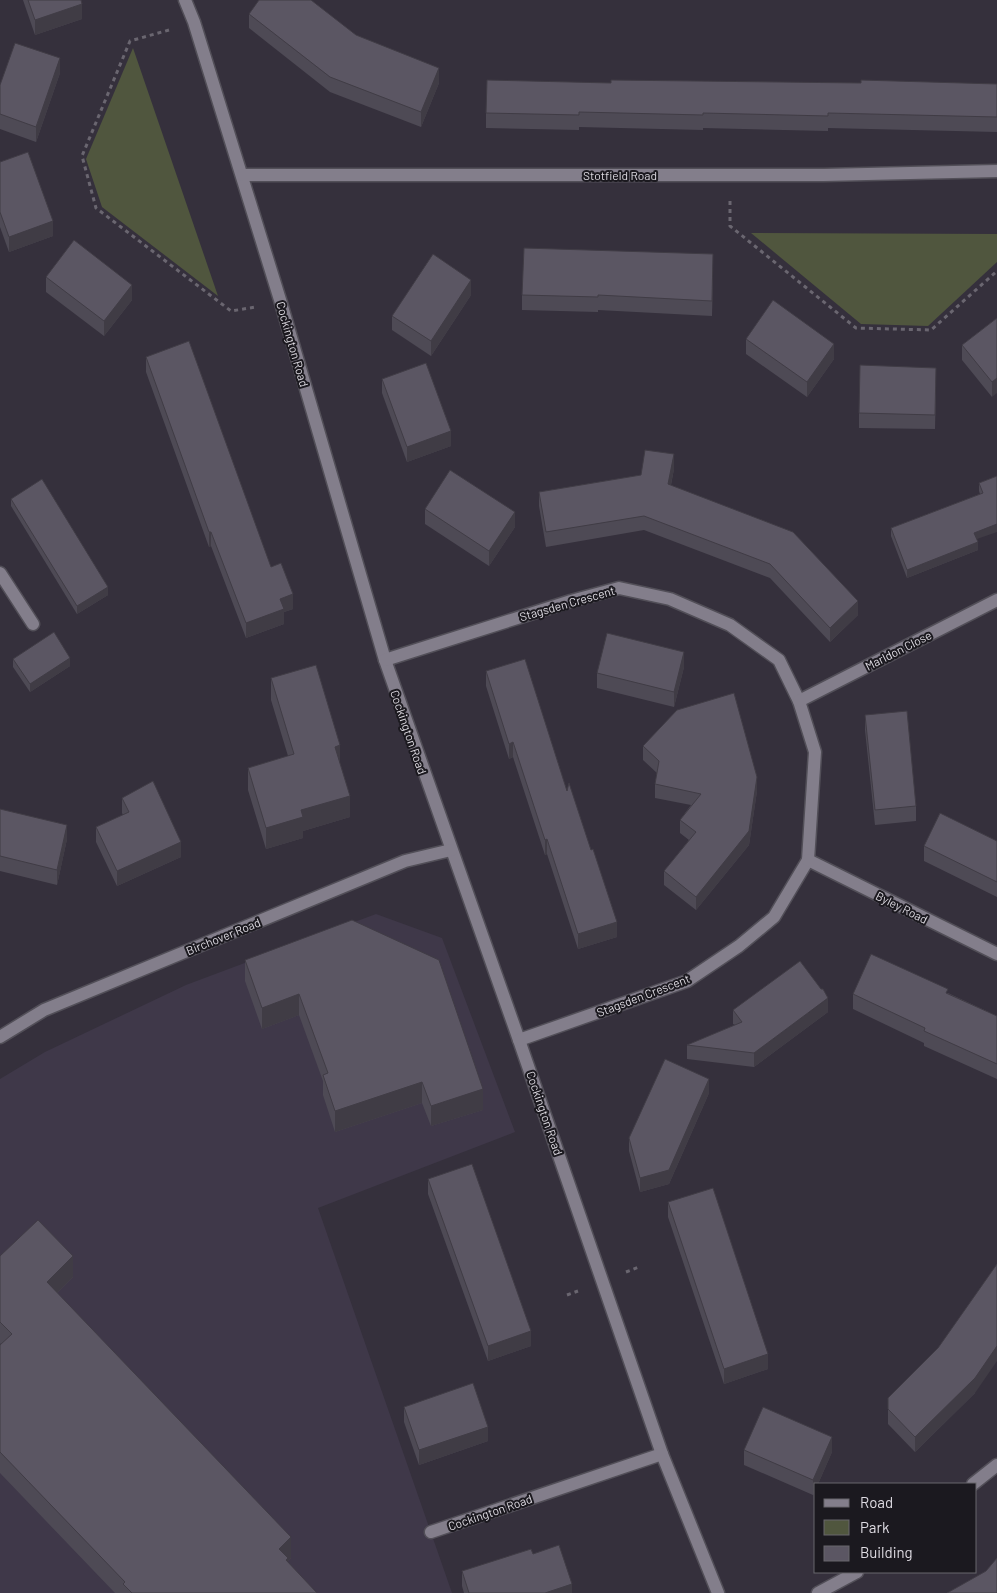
<svg xmlns="http://www.w3.org/2000/svg" width="997" height="1593" viewBox="0 0 997 1593" font-family="Barlow,sans-serif">
  <style>
    .built { fill: #3f3849 }
    .green { fill: #50563e }
    .lines { fill: none; stroke-linecap: round; stroke-linejoin: round }
    .lane-casing { stroke: #524f58; stroke-width: 15 }
    .street-casing { stroke: #524f58; stroke-width: 15 }
    .path { stroke: #6a6670; stroke-width: 3; stroke-dasharray: 4 4; stroke-linecap: butt }
    .lane { stroke: #837e8b; stroke-width: 12 }
    .street { stroke: #837e8b; stroke-width: 12 }
    .wall { fill: #4e4a55 }
    .shaded-wall { fill: #403c45 }
    .building { fill: #5b5663; stroke: #403c45 }
    .labels { text-anchor: middle; dominant-baseline: central; stroke-width: 4; stroke-linejoin: round; paint-order: stroke }
    .street-label { font-size: 12px; fill: #dedbe2; stroke: #1b191f }
  </style>
  <rect width="100%" height="100%" fill="#35303c"/>
  <!-- built -->
  <path class="built" d="M376 914 442 938 515 1132 318 1208 452 1593H0V1079L45 1052 186 985Z"/>
  <!-- green -->
  <g class="green">
    <path d="M133 48 218 296 102 207 86 159Z"/>
    <path d="M751 233 997 234V262L928 326 861 324Z"/>
  </g>
  <g class="lines">
    <!-- lane casing -->
    <g class="lane-casing">
      <path id="lane" d="M0 573 33 624"/>
    </g>
    <!-- street casing -->
    <g class="street-casing">
      <g id="street">
        <path d="M185 0 194 22 281 303 385 660 519 1040 662 1454 718 1593"/>
        <path d="M243 175H824L997 171"/>
        <path d="M385 660 571 601 619 588 670 599 730 625 779 660 799 701 815 752 808 860 774 917 739 946 687 981 519 1040"/>
        <path d="M799 701 997 600"/>
        <path d="M808 860 997 954"/>
        <path d="M0 1037 44 1010 405 861 451 850"/>
        <path d="M973 1484 997 1465"/>
        <path d="M431 1532 662 1454"/>
        <path d="M818 1593 857 1572"/>
      </g>
    </g>
    <!-- path -->
    <g class="path">
      <path d="M169 30 130 41 82 156 96 208 231 311 256 307"/>
      <path d="M730 201V226L856 328 931 330 997 271"/>
      <path d="M626 1272 639 1267"/>
      <path d="M567 1295 578 1291"/>
    </g>
    <!-- lane -->
    <use href="#lane" class="lane"/>
    <!-- street -->
    <use href="#street" class="street"/>
  </g>
  <!-- wall -->
  <g class="wall">
    <path d="M23 0H81L82 19 35 35Z"/>
    <path d="M249 14 356 35 439 83 421 127 330 92 249 28Z"/>
    <path d="M60 73 36 142 0 129V85Z"/>
    <path d="M611 83 997 84V132L828 128V131L703 128V130L579 127V130L486 128V113Z"/>
    <path d="M0 162 53 236 9 252 0 227Z"/>
    <path d="M713 269 712 316 598 310V312L522 310V295Z"/>
    <path d="M46 277 132 300 104 336 46 292Z"/>
    <path d="M471 295 431 356 392 330V316Z"/>
    <path d="M997 318 992 397 962 360V345Z"/>
    <path d="M746 339 834 359 807 397 746 354Z"/>
    <path d="M146 357 271 567 293 609 284 612V624L246 638 211 546 209 547 146 372Z"/>
    <path d="M382 379 451 446 407 462 382 393Z"/>
    <path d="M936 383 935 429 859 428V413Z"/>
    <path d="M674 469 671 485 858 615 830 642 770 578 644 530 546 547 539 506V492L641 475Z"/>
    <path d="M997 476 977 539 978 550 907 578 891 536V528L980 494 979 491V483Z"/>
    <path d="M11 499 108 595 77 614 11 506Z"/>
    <path d="M425 509 515 527 489 566 425 524Z"/>
    <path d="M13 659 70 666 30 692 13 667Z"/>
    <path d="M684 667 674 707 597 688V673Z"/>
    <path d="M486 671 567 791 617 937 578 949 547 854 545 855 513 757 509 759 486 686Z"/>
    <path d="M271 678 340 766 350 817 303 831V838L266 849 248 790V768L288 756 271 700Z"/>
    <path d="M865 715 916 806V821L875 825 865 730Z"/>
    <path d="M643 746 757 791 749 845 696 910 664 885V871L689 840 680 833V820L691 805 655 798V784L657 773 643 760Z"/>
    <path d="M122 798 181 857 117 886 96 842V827L123 815 122 813Z"/>
    <path d="M0 809 67 839 57 885 0 871Z"/>
    <path d="M997 841V897L924 861V846Z"/>
    <path d="M245 960 483 1110 431 1126 422 1103 335 1132 323 1095V1081L299 1015 262 1029 245 981Z"/>
    <path d="M948 993 997 1016V1079L924 1046V1043L853 1009V994Z"/>
    <path d="M733 1010 828 1012 754 1067 687 1059V1045L735 1025 733 1024Z"/>
    <path d="M709 1093 669 1184 640 1192 629 1151V1138Z"/>
    <path d="M428 1179 531 1346 488 1361 428 1194Z"/>
    <path d="M668 1202 768 1369 724 1384 668 1217Z"/>
    <path d="M0 1256 73 1277 57 1293 291 1558 288 1561V1563L317 1593H115L0 1473V1345L1 1344 0 1343Z"/>
    <path d="M938 1348 975 1393 915 1452 888 1424V1398Z"/>
    <path d="M404 1407 488 1441 419 1465 404 1422Z"/>
    <path d="M744 1450 832 1452 818 1484H816V1490L813 1495 744 1465Z"/>
    <path d="M533 1554 572 1593H464L462 1586V1571Z"/>
  </g>
  <!-- shaded-wall -->
  <g class="shaded-wall">
    <path d="M82 4V19L35 35V20Z"/>
    <path d="M60 58V73L36 142V127Z"/>
    <path d="M439 68V83L421 127V112Z"/>
    <path d="M53 221V236L9 252V237Z"/>
    <path d="M713 254V269L712 316V301Z"/>
    <path d="M471 280V295L431 356V341Z"/>
    <path d="M132 285V300L104 336V321Z"/>
    <path d="M834 344V359L807 397V382Z"/>
    <path d="M997 378V393L992 397V382Z"/>
    <path d="M451 431V446L407 462V447Z"/>
    <path d="M674 454V469L668 498V484Z"/>
    <path d="M515 512V527L489 566V551Z"/>
    <path d="M997 524V532L974 540V533Z"/>
    <path d="M209 532H211V546L209 547Z"/>
    <path d="M978 542V550L907 578V570Z"/>
    <path d="M108 587V595L77 614V606Z"/>
    <path d="M293 594V609L284 612V624L246 638V623L280 599Z"/>
    <path d="M858 601V615L830 642V628Z"/>
    <path d="M684 652V667L674 707V692Z"/>
    <path d="M70 658V666L30 692V684Z"/>
    <path d="M513 742V757L509 759V744Z"/>
    <path d="M340 745V767L335 747Z"/>
    <path d="M757 777V791L749 845 696 910V897Z"/>
    <path d="M350 796V817L303 831V838L266 849V828L301 810Z"/>
    <path d="M67 825V839L57 885V870Z"/>
    <path d="M547 839V854L545 855V840Z"/>
    <path d="M181 842V857L117 886V871Z"/>
    <path d="M617 922V937L578 949V934Z"/>
    <path d="M299 994V1015L262 1029V1008Z"/>
    <path d="M828 998V1012L754 1067V1053Z"/>
    <path d="M709 1079V1093L669 1184 640 1192V1178Z"/>
    <path d="M422 1082V1103L335 1132V1111Z"/>
    <path d="M483 1089V1110L431 1126V1106Z"/>
    <path d="M73 1256V1277L47 1303V1282Z"/>
    <path d="M531 1331V1346L488 1361V1346Z"/>
    <path d="M997 1346V1361L975 1393 915 1452V1437Z"/>
    <path d="M768 1354V1369L724 1384V1369Z"/>
    <path d="M488 1427V1441L419 1465V1450Z"/>
    <path d="M832 1437V1452L818 1484H816V1490L813 1495V1480Z"/>
    <path d="M291 1537V1558L288 1561V1579L279 1549Z"/>
    <path d="M572 1584V1593H545Z"/>
  </g>
  <!-- building -->
  <g class="building">
    <path d="M28 0H81L82 4 35 20Z"/>
    <path d="M259 0H311L356 35 439 68 421 112 330 77 249 14Z"/>
    <path d="M15 43 60 58 36 127 0 114V85Z"/>
    <path d="M487 80 611 83V80L861 83V80L997 84V117L828 113V116L703 113V115L579 112V115L486 113Z"/>
    <path d="M28 152 53 221 9 237 0 212V162Z"/>
    <path d="M74 240 132 285 104 321 46 277Z"/>
    <path d="M524 248 713 254 712 301 598 295V297L522 295Z"/>
    <path d="M433 254 471 280 431 341 392 316Z"/>
    <path d="M773 300 834 344 807 382 746 339Z"/>
    <path d="M997 318V378L992 382 962 345Z"/>
    <path d="M189 341 271 567 281 563 293 594 280 599 284 609 246 623 211 532H209L146 357Z"/>
    <path d="M426 363 451 431 407 447 382 379Z"/>
    <path d="M860 365 936 368 935 415 859 413Z"/>
    <path d="M645 450 674 454 668 484 793 532 858 601 830 628 770 564 644 516 546 532 539 492 641 475Z"/>
    <path d="M450 470 515 512 489 551 425 509Z"/>
    <path d="M997 476V524L974 533 978 542 907 570 891 528 983 493 979 483Z"/>
    <path d="M42 479 108 587 77 606 11 499Z"/>
    <path d="M54 632 70 658 30 684 13 659Z"/>
    <path d="M607 633 684 652 674 692 597 673Z"/>
    <path d="M525 659 567 791 569 783 591 850 593 849 617 922 578 934 547 839 545 840 513 742 509 744 486 671Z"/>
    <path d="M316 665 340 745 335 747 350 796 301 810 303 817 266 828 248 768 294 754 271 678Z"/>
    <path d="M734 693 757 777 749 831 696 897 664 871 696 832 680 820 701 794 655 784 659 761 643 746 677 710Z"/>
    <path d="M907 711 916 806 875 810 865 715Z"/>
    <path d="M153 781 181 842 117 871 96 827 129 812 122 798Z"/>
    <path d="M0 809 67 825 57 870 0 856Z"/>
    <path d="M940 813 997 841V882L924 846Z"/>
    <path d="M352 920 439 960 483 1089 431 1106 422 1082 335 1111 323 1075 328 1073 299 994 262 1008 245 960Z"/>
    <path d="M871 954 948 989 946 993 997 1016V1064L924 1031 925 1028 853 994Z"/>
    <path d="M800 961 821 989H823L828 998 754 1053 687 1045 742 1022 733 1010Z"/>
    <path d="M665 1059 709 1079 669 1170 640 1178 629 1138Z"/>
    <path d="M472 1164 531 1331 488 1346 428 1179Z"/>
    <path d="M713 1188 768 1354 724 1369 668 1202Z"/>
    <path d="M38 1220 73 1256 47 1282 291 1537 279 1549 288 1558 286 1560 317 1593H132L123 1584 125 1582 0 1452V1345L12 1334 0 1322V1256Z"/>
    <path d="M997 1264V1346L975 1378 915 1437 888 1409V1398L938 1348Z"/>
    <path d="M473 1383 488 1427 419 1450 404 1407Z"/>
    <path d="M763 1407 832 1437 813 1480 744 1450Z"/>
    <path d="M559 1545 572 1584 545 1593H469L462 1571 531 1549 533 1554Z"/>
    <path d="M997 1558V1593H947L986 1571Z"/>
  </g>
  <g class="labels">
    <!-- street labels -->
    <g class="street-label">
      <text x="620" y="175">Stotfield Road</text>
      <text transform="translate(293 344) rotate(74)">Cockington Road</text>
      <text transform="translate(567 603) rotate(-16)">Stagsden Crescent</text>
      <text transform="translate(898 650) rotate(-27)">Marldon Close</text>
      <text transform="translate(409 732) rotate(71)">Cockington Road</text>
      <text transform="translate(902 907) rotate(27)">Byley Road</text>
      <text transform="translate(223 936) rotate(-22)">Birchover Road</text>
      <text transform="translate(643 995) rotate(-21)">Stagsden Crescent</text>
      <text transform="translate(545 1113) rotate(71)">Cockington Road</text>
      <text transform="translate(490 1512) rotate(-19)">Cockington Road</text>
    </g>
  </g>
  <!-- legend -->
  <rect x="814" y="1483" width="162" height="90" fill="#1b191f" stroke="#69676d"/>
  <rect x="824" y="1499" width="25" height="8" fill="#837e8b" stroke="#69676d"/>
  <text x="860" y="1508" font-size="15" fill="#dedbe2">Road</text>
  <rect x="824" y="1520" width="25" height="15" fill="#50563e" stroke="#69676d"/>
  <text x="860" y="1533" font-size="15" fill="#dedbe2">Park</text>
  <rect x="824" y="1546" width="25" height="15" fill="#5b5663" stroke="#69676d"/>
  <text x="860" y="1558" font-size="15" fill="#dedbe2">Building</text>
</svg>
